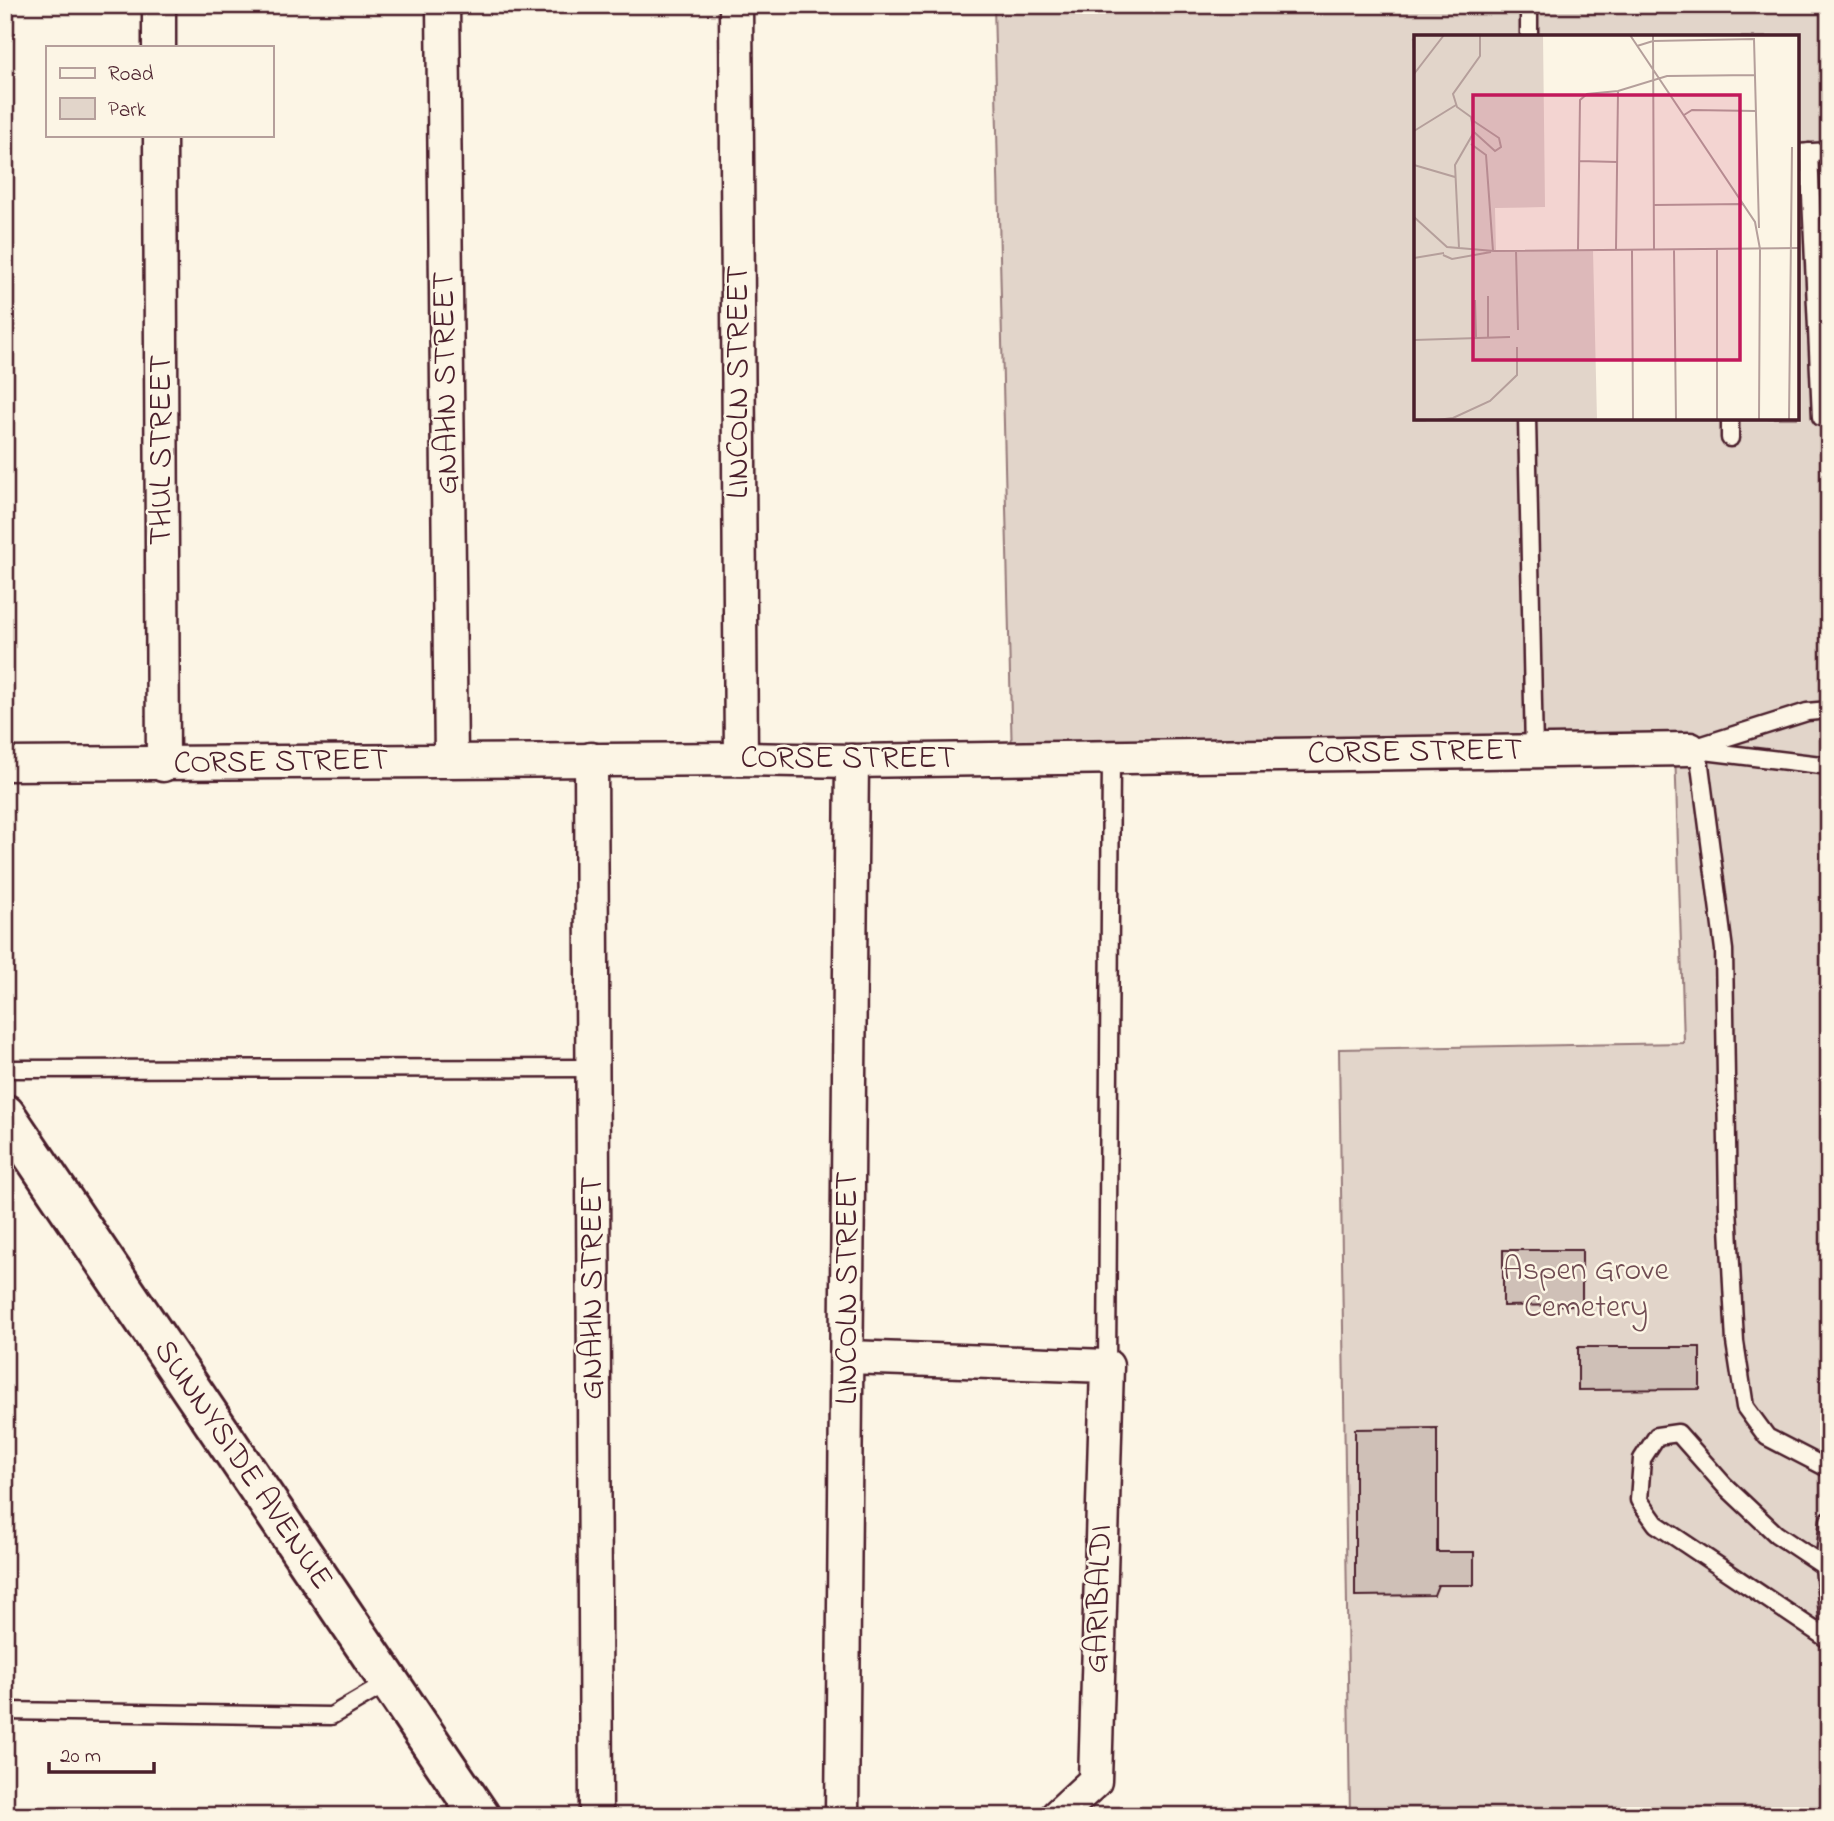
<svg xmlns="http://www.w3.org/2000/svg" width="1834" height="1821" viewBox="0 0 1834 1821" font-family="'Indie Flower',sans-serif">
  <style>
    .green { fill: #e2d5ca; stroke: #967a7a; stroke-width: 2; fill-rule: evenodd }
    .building { fill: #cfc0b7; stroke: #4a1f2b; stroke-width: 2 }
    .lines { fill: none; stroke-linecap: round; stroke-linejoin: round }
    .service-casing { stroke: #4a1f2b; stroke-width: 21 }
    .minor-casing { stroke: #4a1f2b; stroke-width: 37 }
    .secondary-casing { stroke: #4a1f2b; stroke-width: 44 }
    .service { stroke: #fcf5e5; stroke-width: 16 }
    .minor { stroke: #fcf5e5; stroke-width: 32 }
    .secondary { stroke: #fcf5e5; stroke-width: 38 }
    .labels { text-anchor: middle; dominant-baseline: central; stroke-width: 5; stroke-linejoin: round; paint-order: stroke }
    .street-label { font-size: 32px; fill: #4a1f2b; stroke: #fcf5e5 }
    .park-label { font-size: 32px; fill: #704c53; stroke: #fcf5e5 }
    .inset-road { fill: none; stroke: #b59f9b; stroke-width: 2 }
    .view { fill: #c2185b; fill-opacity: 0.15; stroke: #c2185b; stroke-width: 3.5 }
    .inset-edge { fill: none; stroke: #4a1f2b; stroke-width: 3.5 }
  </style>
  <rect width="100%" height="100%" fill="#fcf5e5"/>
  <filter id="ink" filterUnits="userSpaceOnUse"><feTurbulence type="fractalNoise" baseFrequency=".0143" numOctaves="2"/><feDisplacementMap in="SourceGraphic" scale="14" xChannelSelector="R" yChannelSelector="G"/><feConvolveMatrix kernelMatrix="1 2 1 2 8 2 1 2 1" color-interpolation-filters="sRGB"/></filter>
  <g filter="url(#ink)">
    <!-- green -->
    <path class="green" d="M994 5H1829V1816H1350L1339 1049 1684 1043 1675 749 1012 759ZM1416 37H1797V418H1416Z"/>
    <!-- building -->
    <g class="building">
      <path d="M1503 1250H1582V1305L1503 1306Z"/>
      <path d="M1578 1347H1700V1389L1578 1390Z"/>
      <path d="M1437 1428V1552H1474V1585H1438L1434 1595 1355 1596V1429Z"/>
    </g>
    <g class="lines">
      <!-- service casing -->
      <g class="service-casing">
        <g id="service">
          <path d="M1529 37V5"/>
          <path d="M1809 152 1821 417"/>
          <path d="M1797 153 1829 151"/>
          <path d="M1527 418 1534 751"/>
          <path d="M1730 418V438"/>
          <path d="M1690 749 1807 712 1829 710"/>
          <path d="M1696 750 1829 766"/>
          <path d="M1698 750 1724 950 1728 1207 1735 1342 1745 1407 1767 1437 1829 1469"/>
          <path d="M5 1069 592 1068"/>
          <path d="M1107 1366 1111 758"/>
          <path d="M1829 1520 1824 1566 1829 1629"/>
          <path d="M1824 1566 1776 1534 1724 1485 1678 1433 1657 1436 1642 1459 1639 1500 1656 1524 1829 1640"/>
          <path d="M5 1711 331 1716 389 1682"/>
        </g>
      </g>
      <!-- minor casing -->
      <g class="minor-casing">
        <g id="minor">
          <path d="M159 5V47"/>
          <path d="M443 5 451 760"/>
          <path d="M736 5 741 759"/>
          <path d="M160 135 163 765"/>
          <path d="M591 759 596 1816"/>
          <path d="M5 764 741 759 852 761 1690 749"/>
          <path d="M848 1357 1107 1366 1095 1781 1057 1816"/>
          <path d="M842 1816 852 761"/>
        </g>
      </g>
      <!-- secondary casing -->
      <g class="secondary-casing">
        <g id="secondary">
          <path id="s1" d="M5 1114 480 1816"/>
        </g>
      </g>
      <!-- service -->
      <use href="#service" class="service"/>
      <!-- minor -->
      <use href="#minor" class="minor"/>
      <!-- secondary -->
      <use href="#secondary" class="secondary"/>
    </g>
  </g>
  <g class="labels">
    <!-- street labels -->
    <g class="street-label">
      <text transform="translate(739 382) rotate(-90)">LINCOLN STREET</text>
      <text transform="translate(447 383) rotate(-91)">GNAHN STREET</text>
      <text transform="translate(162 450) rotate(-90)">THUL STREET</text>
      <text transform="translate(1415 753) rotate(-1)">CORSE STREET</text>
      <text x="848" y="759">CORSE STREET</text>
      <text transform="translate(281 763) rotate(-1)">CORSE STREET</text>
      <text transform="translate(593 1288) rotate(-90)">GNAHN STREET</text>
      <text transform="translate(848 1288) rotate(-90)">LINCOLN STREET</text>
      <text stroke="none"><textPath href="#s1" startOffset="424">SUNNYSIDE AVENUE</textPath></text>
      <text transform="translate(1100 1599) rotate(-88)">GARIBALDI</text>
    </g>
    <!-- park labels -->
    <g class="park-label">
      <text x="1586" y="1271">Aspen Grove<tspan x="1586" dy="37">Cemetery</tspan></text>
    </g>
  </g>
  <!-- overview -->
  <g transform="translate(1414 35)">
    <rect width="385" height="385" fill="#fcf5e5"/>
    <path d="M0 0H129L131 172 81 173 82 216 179 215 183 385H0Z" fill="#e2d5ca"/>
    <path class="inset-road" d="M216 0 341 187 346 214 345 385M239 0 240 215M223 11 239 6 340 4 345 193M0 39 30 0M270 80 278 75 342 76M58 85 85 103 87 112 81 116 60 97M0 96 42 70M57 109 72 120 79 216M165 126 203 127M0 130 41 142M240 170 330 169M0 182 33 212 80 216 385 213M45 213 41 130 60 97 57 82 43 72 39 59 66 21V0M202 214 204 56M260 214 262 385M303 214V385M164 215 166 65 173 59 204 56 253 41 341 40M218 215 219 385M102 216 104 295M29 220 38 224 77 217M0 223 30 218M74 261V303M61 265 62 303M0 305 96 302M23 385 39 383 76 366 103 340V312M375 385 378 112"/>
    <path class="view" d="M59 60H326V325H59Z"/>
    <rect width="385" height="385" class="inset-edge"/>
  </g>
  <!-- margin -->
  <rect width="1834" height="1821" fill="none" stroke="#fcf5e5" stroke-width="28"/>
  <rect x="14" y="14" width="1806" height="1793" fill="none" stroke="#4a1f2b" stroke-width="2.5" filter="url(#ink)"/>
  <!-- legend -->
  <rect x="46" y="46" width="228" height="91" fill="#fcf5e5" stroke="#b59f9b" stroke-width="2"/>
  <rect x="60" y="68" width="35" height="10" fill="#fcf5e5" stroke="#b59f9b" stroke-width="2"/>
  <text x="108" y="80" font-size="21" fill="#4a1f2b">Road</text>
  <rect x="60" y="98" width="35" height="21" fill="#e2d5ca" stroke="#b59f9b" stroke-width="2"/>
  <text x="108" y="116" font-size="21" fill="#4a1f2b">Park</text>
  <!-- scale -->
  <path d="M49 1762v10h105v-10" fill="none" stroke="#4a1f2b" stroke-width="3.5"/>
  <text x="60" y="1762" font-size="21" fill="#4a1f2b" stroke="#fcf5e5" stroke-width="5" paint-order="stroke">20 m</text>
</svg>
